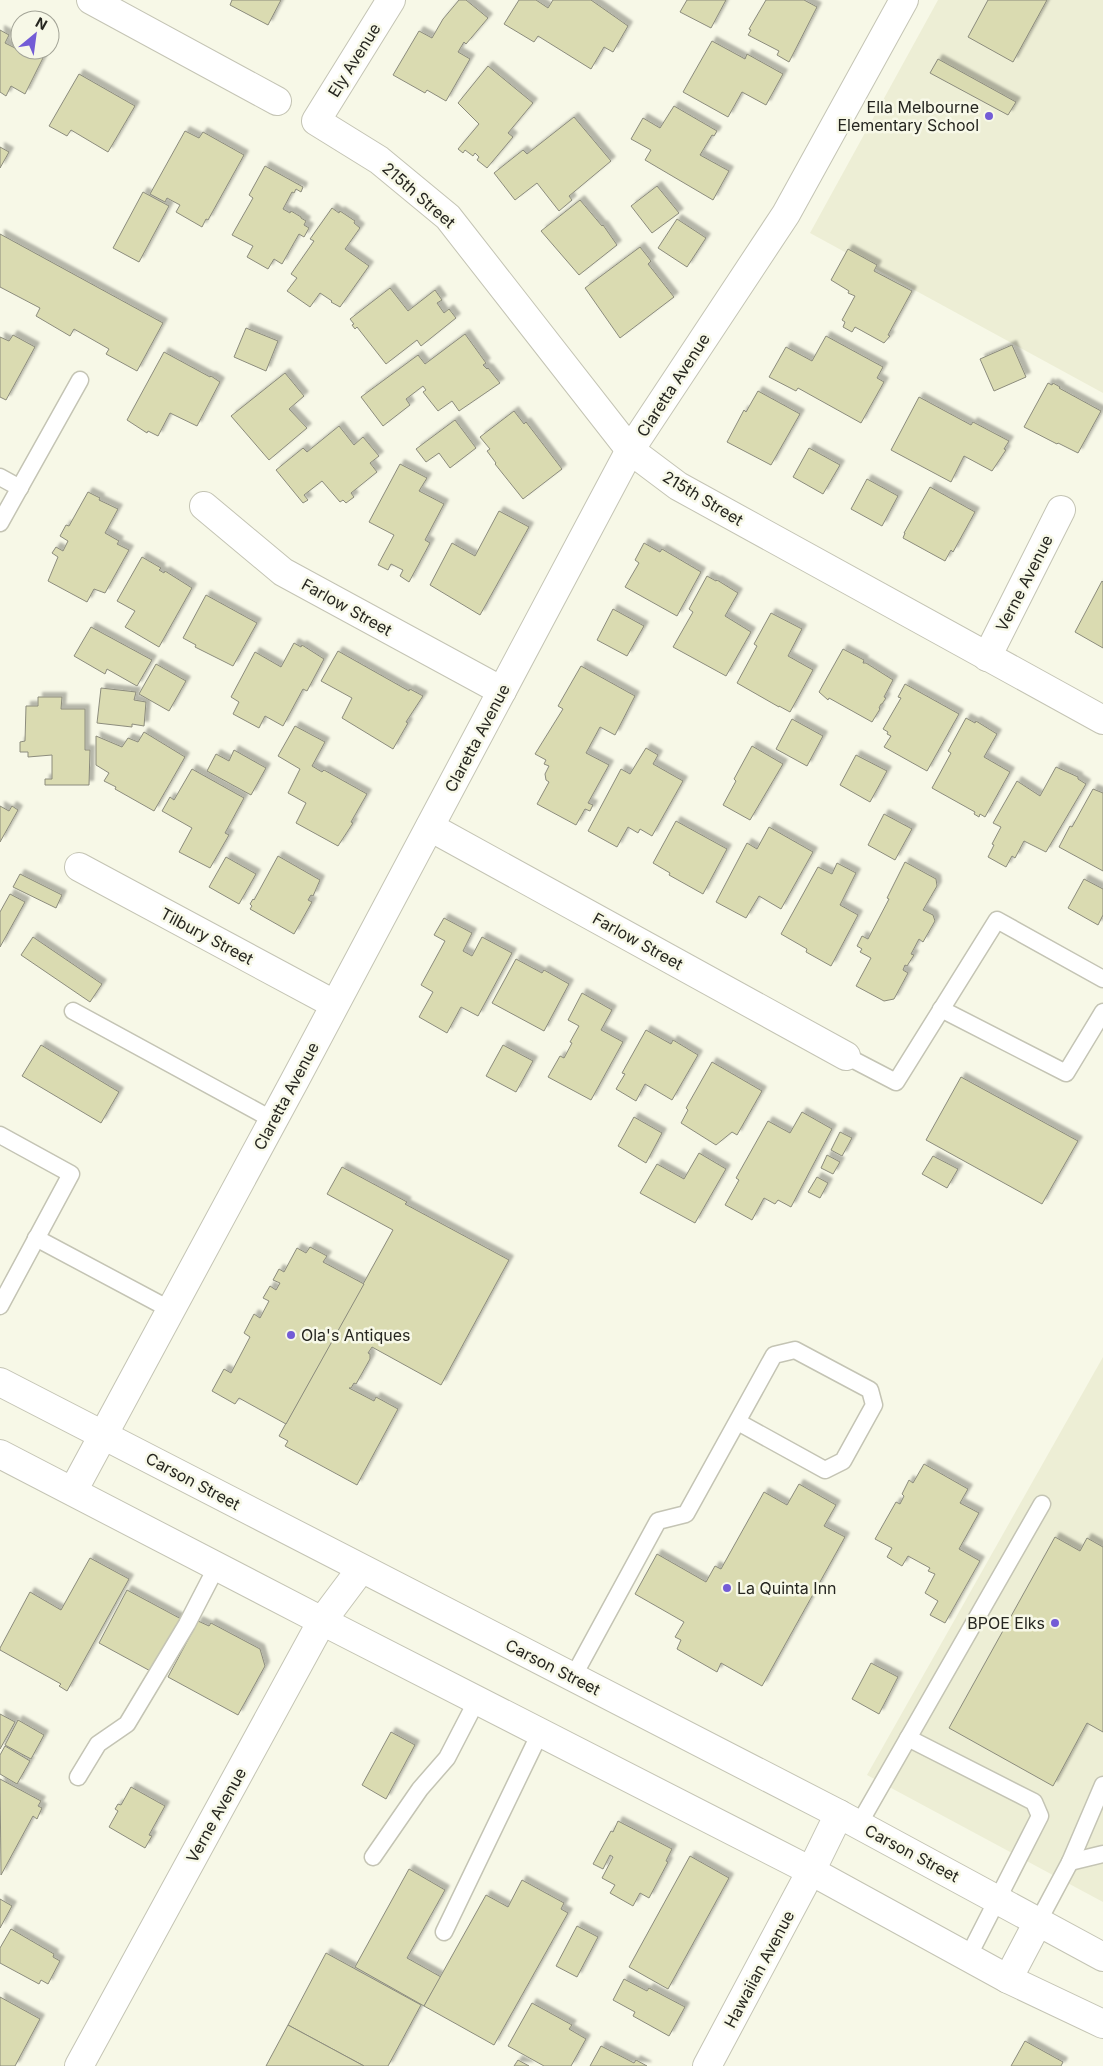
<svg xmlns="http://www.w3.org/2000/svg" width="1103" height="2066" viewBox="0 0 1103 2066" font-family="Inter,sans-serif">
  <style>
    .built { fill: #edeed5 }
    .building { fill: #dadbb1; stroke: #8c8c7d; filter: url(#shadow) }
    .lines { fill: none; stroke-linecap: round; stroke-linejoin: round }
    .service-casing { stroke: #c4c4b4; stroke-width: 19 }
    .minor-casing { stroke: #c4c4b4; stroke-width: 30 }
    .primary-casing { stroke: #c4c4b4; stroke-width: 30 }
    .service { stroke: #fff; stroke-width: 16 }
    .minor { stroke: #fff; stroke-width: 28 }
    .primary { stroke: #fff; stroke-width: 28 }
    .poi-dot { fill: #735cd6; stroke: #f7f8e7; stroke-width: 2 }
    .labels { text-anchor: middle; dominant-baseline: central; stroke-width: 5; stroke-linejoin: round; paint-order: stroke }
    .street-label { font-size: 16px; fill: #262620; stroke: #f7f8e7 }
    .poi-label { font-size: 16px; fill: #262620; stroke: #f7f8e7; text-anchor: end }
  </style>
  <defs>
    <filter id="shadow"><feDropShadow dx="4.5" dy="-4.5" stdDeviation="1" flood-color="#0004"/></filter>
  </defs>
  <rect width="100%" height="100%" fill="#f7f8e7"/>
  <!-- built -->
  <g class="built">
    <path d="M938 0H1103V393L810 233Z"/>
    <path d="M1103 1357V1902L867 1775Z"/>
  </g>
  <!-- building -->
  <g class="building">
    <path d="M232 0H281L268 25 230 5Z"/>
    <path d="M459 0H466L488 18 466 44 464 42 458 52 470 59 446 101 427 90 425 93 393 75 419 31 432 38 443 19Z"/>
    <path d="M519 0H536L548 8 553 0H591L628 26 613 52 604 47 591 69 538 36 534 42 504 24Z"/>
    <path d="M687 0H726L711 28 680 12Z"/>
    <path d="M766 0H804L817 7 789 62 777 55 779 51 748 35 751 30 749 29Z"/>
    <path d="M988 0H1047L1013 62 968 37Z"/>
    <path d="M0 30 9 35 5 43 23 52 24 50H47L25 94 11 86 6 96 0 92Z"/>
    <path d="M712 41 745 59 747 54 783 74 766 105 742 92 728 117 683 92Z"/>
    <path d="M938 59 1016 102 1008 115 930 73Z"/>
    <path d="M488 66 533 103 508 133 513 137 487 168 477 160 479 157 475 153 473 156 465 150 463 153 458 149 479 124 458 103Z"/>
    <path d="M79 74 135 106 108 152 71 130 67 136 49 126Z"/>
    <path d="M674 106 717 131 714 136 712 135 700 155 729 171 713 200 645 160 651 150 631 139 643 118 660 128Z"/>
    <path d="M574 117 611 161 569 196 572 200 559 211 537 183 515 200 494 173 523 150 527 154Z"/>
    <path d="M185 131 199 138 203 132 244 155 208 220 206 219 202 227 176 212 180 205 167 198 165 202 150 194Z"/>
    <path d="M0 147 9 152 0 168Z"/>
    <path d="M265 166 303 187 301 192 296 189 294 193 292 192 283 209 290 213 291 211 301 217V218L306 221 304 225 309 228 304 237 299 234 282 264 274 259 268 269 247 257 253 246 232 235 253 198 249 195Z"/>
    <path d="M657 186 679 213 652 233 631 206Z"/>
    <path d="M143 192 169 206 139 262 113 248Z"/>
    <path d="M580 200 602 226 603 225 617 245 579 275 541 231Z"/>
    <path d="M332 208 339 213 340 211 355 221 354 223 360 228 345 249 369 266 340 307 331 302 332 301 320 293 310 307 287 291 297 278 291 274 314 241 310 239Z"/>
    <path d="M677 219 706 238 687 267 658 248Z"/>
    <path d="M0 234 163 323 137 371 106 354 109 349 74 329 70 336 36 316 40 308 0 287Z"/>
    <path d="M640 247 651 261 648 264 674 297 620 338 585 288Z"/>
    <path d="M848 249 877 265 874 271 912 291 888 335 890 336 884 343 855 327 852 332 843 327 845 322 842 320 855 296 848 293 849 291 831 280Z"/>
    <path d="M390 288 408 311 435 290 442 300 437 303 444 313 449 309 456 318 421 346 417 340 386 364 357 327 355 329 352 325 354 324 350 319Z"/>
    <path d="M246 328 278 341 266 371 234 357Z"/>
    <path d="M465 334 486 363 483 365 487 369 488 368 500 383 459 411 452 401 438 411 423 392 426 390 423 386 406 399 410 405 383 426 361 397 418 355 425 364Z"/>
    <path d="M13 335 35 347 6 400 0 397V337L9 341Z"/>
    <path d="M826 336 883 367 877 378 884 382 861 423 798 388 796 391 769 377 786 347 812 361Z"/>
    <path d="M1012 345 1026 377 994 391 980 359Z"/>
    <path d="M164 352 210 377 211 376 220 382 197 426 170 413 158 436 148 431 147 433 127 420Z"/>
    <path d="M285 373 304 396 289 409 307 428 269 460 231 416Z"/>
    <path d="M1048 383 1052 385 1053 383 1060 387 1059 388 1101 411 1078 453 1058 443 1057 444 1024 427Z"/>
    <path d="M758 391 800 414 771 465 727 442 744 410 746 412Z"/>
    <path d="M919 397 971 425 973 422 1009 441 1004 449 1006 450 992 471 964 456 951 482 891 450Z"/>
    <path d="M514 411 524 424 526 422 562 469 523 499 495 464 496 463 487 451 490 449 480 437Z"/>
    <path d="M455 420 476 448 450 468 439 453 426 462 416 449Z"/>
    <path d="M339 426 354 445 363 437 379 456 370 463 377 472 351 493 354 497 346 503 343 500 340 502 322 481 304 495 308 500 303 503 276 470 303 448 307 452Z"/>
    <path d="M809 448 840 465 823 494 793 477Z"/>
    <path d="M400 464 427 478 419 491 444 504 425 540 430 543 409 582 400 576 403 570 391 564 388 570 378 565 394 535 369 522Z"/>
    <path d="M867 479 898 496 882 526 851 509Z"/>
    <path d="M930 487 975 512 953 552 951 550 945 561 903 538 905 533H904Z"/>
    <path d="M88 492 100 498 99 500 118 509 105 533 119 541 117 544 129 550 105 593 94 589 87 602 48 581 58 557 52 553 56 547 63 551 68 541 60 536 66 525 69 526Z"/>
    <path d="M499 511 529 527 480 615 430 585 452 543 475 556Z"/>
    <path d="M644 543 660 552 662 549 701 572 677 616 625 587 639 563 635 560Z"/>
    <path d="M142 557 161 568 159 570 164 573 165 571 192 588 159 647 125 627 135 611 117 601Z"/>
    <path d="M707 576 716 581 717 580 738 593 725 616 751 632 726 676 673 647 693 612 689 609Z"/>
    <path d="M1102 581 1103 582V648L1075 632Z"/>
    <path d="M206 595 257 623 233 666 195 647 196 645 183 638Z"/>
    <path d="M613 609 644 626 627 656 597 640Z"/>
    <path d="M771 613 802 629 788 656 813 670 790 712 779 706V707L737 683 757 646 754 644Z"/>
    <path d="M91 627 152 660 137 686 107 669 105 674 74 656Z"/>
    <path d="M294 643 301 647 302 645 324 659 307 691 303 689 283 726 265 716 259 728 233 714 239 702 231 697 255 652 281 667Z"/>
    <path d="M843 649 864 660 863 663H866L893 680 884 697 886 698 882 704H881L879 708 880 709 872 722 829 698 828 700 819 692Z"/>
    <path d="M338 651 409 691 410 689 423 696 406 722 408 723 393 749 342 718 352 698 321 681Z"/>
    <path d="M156 664 186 681 169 711 139 694Z"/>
    <path d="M581 666 635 696 615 735 600 727 586 753 609 765 588 803 593 805 590 811 585 809 576 825 537 804 549 782 546 780 545 774 549 766 544 764 546 760 535 754 563 709 558 706Z"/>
    <path d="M905 684 959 714 927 771 884 747 891 736 887 734 888 732 883 729 901 698 898 697Z"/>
    <path d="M101 688 136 692 134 700 146 702 144 726 132 724V727L97 723Z"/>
    <path d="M38 697H62L61 709H85V750H90L89 785H45V779H52V755L28 757V752H20V742L25 741 26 706H38Z"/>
    <path d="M966 718 975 723 976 721 997 734 984 757 1010 772 985 817 980 814 979 817 974 814 975 812 932 788 951 753 948 751Z"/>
    <path d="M792 719 823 736 807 766 776 749Z"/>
    <path d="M295 726 325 742 312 766 322 772 324 770 367 794 351 822 353 823 338 846 296 823 306 803 288 793 300 769 278 756Z"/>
    <path d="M144 732 185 757 154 811 115 789 116 787 104 781 109 773 96 765V736L122 747 128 738 138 742Z"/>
    <path d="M752 746 783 764 750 820 723 805 736 781 734 779Z"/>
    <path d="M646 748 658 755 653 764 683 781 652 836 640 829 638 833 628 827 617 847 588 831 621 769 630 774Z"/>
    <path d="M234 750 266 768 251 795 207 771 216 754 229 761Z"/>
    <path d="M856 755 887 771 870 802 840 785Z"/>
    <path d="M1056 767 1078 777V779L1086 784 1046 852 1024 841 1015 858 1012 856 1006 867 988 857 994 845 992 844 1001 827 993 823 1017 781 1040 796Z"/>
    <path d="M192 769 244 798 225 833 229 835 210 868 179 852 192 828 162 811 170 797 174 800Z"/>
    <path d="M1093 789 1103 793V871L1059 847 1070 826 1072 827Z"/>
    <path d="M0 806 9 811 12 806 18 810 0 842Z"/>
    <path d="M884 814 912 829 895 860 868 845Z"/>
    <path d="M676 821 727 849 703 894 669 875 670 873 653 863Z"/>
    <path d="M769 827 813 852 781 909 759 896 746 918 716 902 747 843 757 849Z"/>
    <path d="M278 856 320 880 313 896 311 895 308 900 312 902 294 934 250 909 252 906 250 904 253 899 254 900Z"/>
    <path d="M226 857 256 874 239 904 209 887Z"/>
    <path d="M905 862 936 879 937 886 923 910 933 915 935 921 923 942 919 939 911 954 914 955 907 966 905 965 903 970 908 973 894 999 884 1001 856 986 871 958 860 952 862 949 857 946 862 936 868 939 889 899 887 898Z"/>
    <path d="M837 863 856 873 840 905 858 915 831 966 806 952 807 949 781 934 818 867 832 874Z"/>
    <path d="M20 874 62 895 56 908 13 887Z"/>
    <path d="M1084 879 1103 889V915L1098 925 1068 908Z"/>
    <path d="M10 894 25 902 0 947V912Z"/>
    <path d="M444 918 472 933 463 951 472 956 482 937 512 953 478 1016 461 1007 447 1033 419 1017 433 992 421 985 445 941 434 935Z"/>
    <path d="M33 937 102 984 90 1002 21 955Z"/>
    <path d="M516 959 542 973 544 970 569 984 544 1031 492 1003Z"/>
    <path d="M582 993 612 1010 601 1030 623 1042 591 1100 548 1077 560 1056 564 1058 572 1043 570 1042 579 1026 568 1020Z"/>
    <path d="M646 1030 671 1044 673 1040 698 1055 672 1100 645 1084 636 1101 616 1089 625 1074 622 1073Z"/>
    <path d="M41 1045 119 1092 101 1123 22 1076Z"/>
    <path d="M503 1045 533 1061 516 1092 486 1076Z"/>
    <path d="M712 1062 762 1091 737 1135 732 1132 716 1145 681 1123 688 1110 686 1108Z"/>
    <path d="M961 1077 1078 1141 1042 1204 926 1140Z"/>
    <path d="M802 1112 832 1129 791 1207 778 1200 775 1204 764 1198 752 1220 725 1205 739 1180 736 1178 768 1121 790 1133Z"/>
    <path d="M634 1117 662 1133 646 1163 618 1146Z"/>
    <path d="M840 1132 852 1138 842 1156 831 1150Z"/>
    <path d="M699 1153 726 1169 695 1223 640 1193 657 1164 684 1179Z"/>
    <path d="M827 1155 840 1162 833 1174 821 1168Z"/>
    <path d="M933 1156 958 1169 947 1188 922 1174Z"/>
    <path d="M342 1167 407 1202 405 1204 509 1260 441 1385 372 1347 368 1353 370 1354V1359L356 1384 354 1383 351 1388H349L374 1401 376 1397 398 1409 357 1485 285 1446 288 1441 279 1436 393 1230 327 1194Z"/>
    <path d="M817 1177 828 1183 820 1198 808 1192Z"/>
    <path d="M310 1247 327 1256 323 1262 364 1284 286 1424 239 1398 235 1404 212 1391 224 1369 231 1373 250 1337 244 1333 254 1314 260 1318 269 1301 263 1298 270 1286 276 1290 280 1283 273 1280 279 1269 284 1272 297 1248 306 1253Z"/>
    <path d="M924 1464 968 1489 960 1503 979 1513 959 1549 980 1561 945 1623 930 1615 938 1601 925 1593 935 1574 928 1571 930 1568 908 1556 902 1566 887 1557 892 1548 875 1539 896 1502 900 1504 904 1496 902 1494 909 1480 913 1483Z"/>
    <path d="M799 1484 836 1505 824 1526 845 1537 762 1686 721 1663 717 1672 677 1649 681 1640 675 1637 684 1622 635 1594 657 1554 706 1582 715 1566 721 1569 764 1492 787 1505Z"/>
    <path d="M1055 1537 1080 1551 1087 1538 1103 1547V1732L1087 1723 1053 1786 949 1728Z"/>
    <path d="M90 1558 129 1579 67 1691 59 1686 61 1684 0 1650V1648L30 1592 61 1610Z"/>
    <path d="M127 1590 183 1620 154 1673 99 1643Z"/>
    <path d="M198 1621 209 1626 211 1623 260 1649 265 1666 238 1715 168 1677Z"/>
    <path d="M871 1663 898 1677 879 1714 852 1699Z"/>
    <path d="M0 1714 15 1722 0 1749Z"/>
    <path d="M18 1720 44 1735 31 1759 5 1745Z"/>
    <path d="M391 1732 415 1745 386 1799 362 1785Z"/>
    <path d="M5 1746 30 1761 17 1784 0 1774V1755Z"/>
    <path d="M0 1779 41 1801 38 1806 42 1808 37 1819 33 1816 1 1875Z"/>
    <path d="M131 1787 165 1806 149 1835 152 1836 145 1848 109 1827 118 1811 115 1809 118 1804 121 1805Z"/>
    <path d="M618 1821 672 1849 666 1861 668 1862 649 1898 640 1893 633 1906 610 1893 615 1885 602 1878 613 1857 610 1855 603 1869 593 1864 611 1831 613 1832Z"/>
    <path d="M690 1856 729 1878 668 1989 629 1967Z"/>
    <path d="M409 1869 445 1890 407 1958 441 1977 424 2006 355 1967Z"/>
    <path d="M522 1880 564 1903 561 1909 568 1913 494 2045 424 2006 486 1895 508 1907Z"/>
    <path d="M0 1899 12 1906 0 1928Z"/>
    <path d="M577 1926 598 1937 577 1977 556 1966Z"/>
    <path d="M11 1929 54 1954 53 1957 60 1961 48 1984 41 1980 39 1984 0 1963V1948Z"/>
    <path d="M326 1953 421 2005 388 2066H364L288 2025Z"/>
    <path d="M624 1979 647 1991 649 1988 685 2007 669 2036 633 2016 635 2012 613 2000Z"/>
    <path d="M0 1997 40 2019 15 2066H0Z"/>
    <path d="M532 2003 572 2025 569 2029 586 2039 571 2066H544L508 2046Z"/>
    <path d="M288 2025 364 2066H266Z"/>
    <path d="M1025 2041 1063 2062 1061 2066H1011Z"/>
    <path d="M601 2046 634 2063 636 2060 647 2066H590Z"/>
    <path d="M518 2060 529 2066H514Z"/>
  </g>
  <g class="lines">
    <!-- service casing -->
    <g class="service-casing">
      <g id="service">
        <path d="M0 477 20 488"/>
        <path d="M0 523 80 380"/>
        <path d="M941 1009 1066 1073 1103 1012"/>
        <path d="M73 1011 273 1120"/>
        <path d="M846 1056 896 1082 997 920 1103 979"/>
        <path d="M0 1135 71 1174 0 1306"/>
        <path d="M36 1238 171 1310"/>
        <path d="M573 1677 658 1521 686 1514 774 1355 795 1350 870 1390 874 1405 843 1461 825 1470 738 1422"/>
        <path d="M908 1738 1034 1802 1040 1816 968 1957"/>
        <path d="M78 1777 98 1744 127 1724 187 1624 217 1566"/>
        <path d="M859 1824 1042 1504"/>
        <path d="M373 1857 420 1789 447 1758 477 1700"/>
        <path d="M1070 1862 1103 1854"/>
        <path d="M1038 1922 1070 1862 1103 1785"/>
        <path d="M444 1932 540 1733"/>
      </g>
    </g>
    <!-- minor casing -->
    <g class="minor-casing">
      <g id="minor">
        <path d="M91 0 277 101"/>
        <path d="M391 0 316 121 379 160 448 217 630 450 678 486 1103 720"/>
        <path d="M204 506 283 572 502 691"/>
        <path d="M987 657 1061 510"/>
        <path d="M430 827 846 1056"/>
        <path d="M79 867 334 1004"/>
        <path d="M73 1491 295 1080 630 450 786 214 904 0"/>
        <path d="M79 2066 322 1621 361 1569"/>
        <path d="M707 2066 811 1871"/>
      </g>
    </g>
    <!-- primary casing -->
    <g class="primary-casing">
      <g id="primary">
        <path d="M0 1382 839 1814 1103 1957"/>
        <path d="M0 1454 322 1621 811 1871 1008 1979 1103 2024"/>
        <path d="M811 1871 839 1814"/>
        <path d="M1008 1979 1038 1922"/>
      </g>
    </g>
    <!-- service -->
    <use href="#service" class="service"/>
    <!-- minor -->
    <use href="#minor" class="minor"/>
    <!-- primary -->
    <use href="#primary" class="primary"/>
  </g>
  <!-- markers -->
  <g class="poi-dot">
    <circle cx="989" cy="116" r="5"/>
    <circle cx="291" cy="1335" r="5"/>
    <circle cx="727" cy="1588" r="5"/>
    <circle cx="1055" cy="1623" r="5"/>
  </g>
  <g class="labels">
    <!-- street labels -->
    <g class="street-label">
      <text transform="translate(354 60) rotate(-58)">Ely Avenue</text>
      <text transform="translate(419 195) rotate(41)">215th Street</text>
      <text transform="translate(673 385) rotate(-57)">Claretta Avenue</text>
      <text transform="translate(703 498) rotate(31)">215th Street</text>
      <text transform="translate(1024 583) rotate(-63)">Verne Avenue</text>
      <text transform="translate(347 607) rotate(29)">Farlow Street</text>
      <text transform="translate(477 738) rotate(-62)">Claretta Avenue</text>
      <text transform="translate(207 936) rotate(28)">Tilbury Street</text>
      <text transform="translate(638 941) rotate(29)">Farlow Street</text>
      <text transform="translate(286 1096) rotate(-62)">Claretta Avenue</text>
      <text transform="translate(193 1481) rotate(28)">Carson Street</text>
      <text transform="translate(553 1667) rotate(27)">Carson Street</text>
      <text transform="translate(216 1815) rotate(-61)">Verne Avenue</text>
      <text transform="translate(912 1853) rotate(28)">Carson Street</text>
      <text transform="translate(759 1969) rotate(-62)">Hawaiian Avenue</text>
    </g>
    <!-- poi labels -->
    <g class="poi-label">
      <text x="979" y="107">Ella Melbourne<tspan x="979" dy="18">Elementary School</tspan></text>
      <text x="301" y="1335" text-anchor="start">Ola's Antiques</text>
      <text x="737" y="1588" text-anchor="start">La Quinta Inn</text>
      <text x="1045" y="1623">BPOE Elks</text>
    </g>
  </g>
  <!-- north arrow -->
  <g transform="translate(35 35) rotate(29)"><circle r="24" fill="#f7f8e7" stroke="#a3a497"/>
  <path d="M0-4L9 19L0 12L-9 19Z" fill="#735cd6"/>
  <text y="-8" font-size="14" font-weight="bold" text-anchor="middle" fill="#262620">N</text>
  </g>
</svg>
